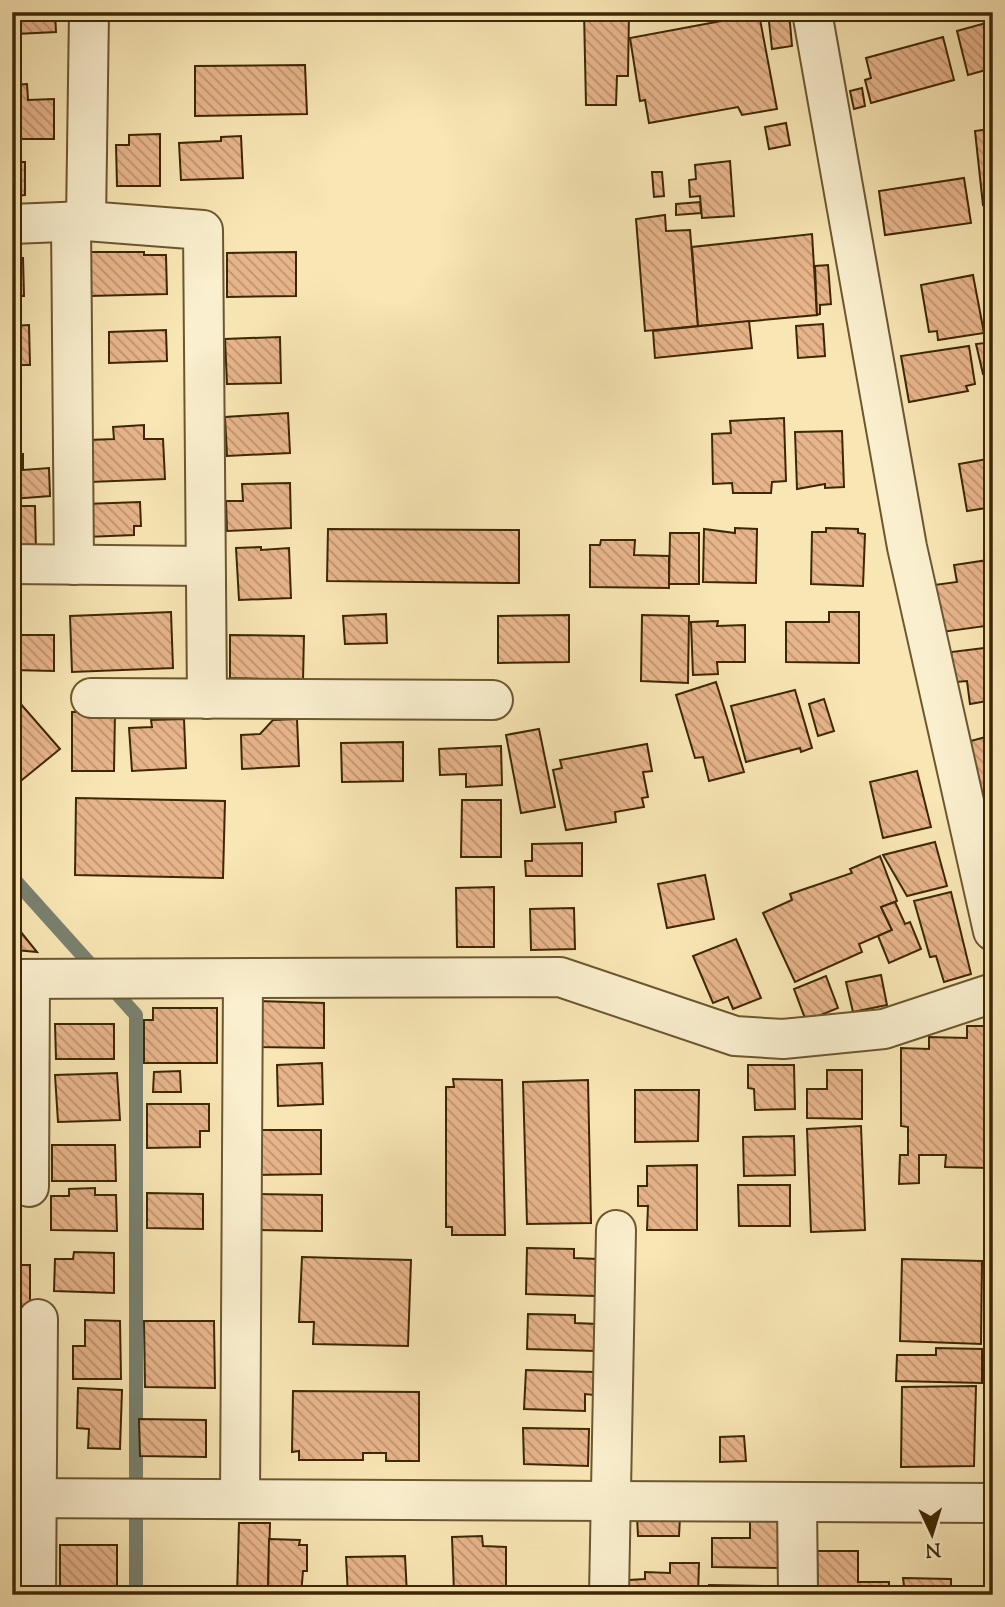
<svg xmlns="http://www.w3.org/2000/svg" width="1005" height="1607" viewBox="0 0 1005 1607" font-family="'Sorts Mill Goudy',serif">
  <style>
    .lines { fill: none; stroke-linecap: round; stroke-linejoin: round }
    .stream { stroke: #79816f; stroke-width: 14 }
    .building { fill: url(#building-back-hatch); stroke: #3e2704; stroke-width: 2 }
    .minor-casing { stroke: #6c5730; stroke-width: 42 }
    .minor { stroke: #faefce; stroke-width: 38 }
  </style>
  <defs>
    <pattern id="building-back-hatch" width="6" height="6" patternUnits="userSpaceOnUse" patternTransform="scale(1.75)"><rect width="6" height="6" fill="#e8b58b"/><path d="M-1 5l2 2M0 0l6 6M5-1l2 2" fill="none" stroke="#bd936f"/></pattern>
  </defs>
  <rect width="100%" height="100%" fill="#f8e6b4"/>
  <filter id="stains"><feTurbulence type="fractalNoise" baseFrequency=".00286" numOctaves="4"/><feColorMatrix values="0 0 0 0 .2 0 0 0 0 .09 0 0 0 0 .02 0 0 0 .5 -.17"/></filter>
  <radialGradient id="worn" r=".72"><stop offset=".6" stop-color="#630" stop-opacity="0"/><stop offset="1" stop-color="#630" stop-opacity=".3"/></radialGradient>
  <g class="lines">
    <!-- stream -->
    <path class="stream" d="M12 877 136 1015V1595"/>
  </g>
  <!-- building -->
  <g class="building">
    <path d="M12 12H55L56 32 16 34V44L12 45Z"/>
    <path d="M584 12H629L628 76H617L616 105H586Z"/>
    <path d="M789 12 792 46 772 49 768 13Z"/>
    <path d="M759 14 777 109 742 115 738 107 649 123 645 100 640 101 630 38Z"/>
    <path d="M993 21V68L968 75 957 31Z"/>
    <path d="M943 37 954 80 871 103 865 80 871 78 866 58Z"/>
    <path d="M305 65 307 114 195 116V66Z"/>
    <path d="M27 84 28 100 54 99V139H12V85Z"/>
    <path d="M862 88 865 106 854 109 850 91Z"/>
    <path d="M987 100H993V203L983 205 975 131 989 129Z"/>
    <path d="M786 123 790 145 769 149 765 127Z"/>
    <path d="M160 134V186H117L116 145H129V135Z"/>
    <path d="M241 136 243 178 181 180 179 143 221 141V137Z"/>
    <path d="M730 161 734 216 702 218 700 196 690 197 689 180 696 179 695 165Z"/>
    <path d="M12 162H25V195L12 196Z"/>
    <path d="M652 172H662L664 196 654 197Z"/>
    <path d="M964 178 971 223 885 235 879 191Z"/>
    <path d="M700 202 701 213 676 215V204Z"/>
    <path d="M665 215 666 231 690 230 698 326 645 331 636 219Z"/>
    <path d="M812 234 817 315 698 326 692 247Z"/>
    <path d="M90 252H144V255H166L167 294 90 296Z"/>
    <path d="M296 252V296L227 297V253Z"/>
    <path d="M12 258H23L24 296H12Z"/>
    <path d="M828 265 831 304 820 305V314L817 315 815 266Z"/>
    <path d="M973 275 984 333 938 340 937 331 929 332 921 285Z"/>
    <path d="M749 321 752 348 655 358 653 331Z"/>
    <path d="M823 324 825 356 798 358 796 326Z"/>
    <path d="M29 325 30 365H12V326Z"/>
    <path d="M166 330 167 361 109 363V332Z"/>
    <path d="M280 337 281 383 227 384 225 339Z"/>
    <path d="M993 342V372L983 374 976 344Z"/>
    <path d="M969 346 975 384 966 386 968 391 909 402 901 356Z"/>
    <path d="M288 413 290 453 227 456 225 417Z"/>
    <path d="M784 418 786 481 772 482 771 493H733L732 483 713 484 712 434 731 433 730 421Z"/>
    <path d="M144 425V439H163L165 479 90 482 89 440 114 439 113 427Z"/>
    <path d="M842 431 844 487 825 488V484L797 489 795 432Z"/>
    <path d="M12 454H23V470L49 468 50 496 12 499Z"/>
    <path d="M993 458V507L967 511 959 464Z"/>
    <path d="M290 483 291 528 227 531 226 501H243L242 484Z"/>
    <path d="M140 502 141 526H134V535L86 537 85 504Z"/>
    <path d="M12 506H35L36 552H12Z"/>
    <path d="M735 528 757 529 756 583 703 582 704 529 735 533Z"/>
    <path d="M826 528 858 529V533L865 534 863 586 811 584 812 532H826Z"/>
    <path d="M328 529 519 530V583L327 581Z"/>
    <path d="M670 533H699V584H669Z"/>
    <path d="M601 540H635L634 555 669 556V588L590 587V545H600Z"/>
    <path d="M261 547V550L289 548 291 598 239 600 236 548Z"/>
    <path d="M988 560 993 591V625L942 632 934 585 957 582 954 565Z"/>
    <path d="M171 612 173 668 72 672 70 616Z"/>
    <path d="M829 612H859V663L786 662V622H829Z"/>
    <path d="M386 614 387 643 345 644 343 616Z"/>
    <path d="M569 615V662L498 663V616Z"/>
    <path d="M642 615 689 616 688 683 641 681Z"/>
    <path d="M718 621 717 626 745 625V662H717L718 674 693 675 691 622Z"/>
    <path d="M12 629 18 630V635H54V671L12 670Z"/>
    <path d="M230 635 304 636 303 680 230 678Z"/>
    <path d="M993 647V700L970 704 967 681 956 682 951 652Z"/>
    <path d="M716 682 744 772 709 781 703 757 695 758 676 695Z"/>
    <path d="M795 690 812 748 801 752 800 748 746 762 731 706Z"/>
    <path d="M12 694 60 749 22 780 12 769Z"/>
    <path d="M824 699 834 731 818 736 809 704Z"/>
    <path d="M72 712H115L114 771H72Z"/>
    <path d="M184 719 186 768 132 771 129 728 152 727 151 720Z"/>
    <path d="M297 719 299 766 242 769 241 735 260 734 273 720Z"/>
    <path d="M539 729 555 807 521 813 506 735Z"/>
    <path d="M993 735V796L983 799 967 742Z"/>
    <path d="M403 742V781L342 782 341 743Z"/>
    <path d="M647 744 652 771 643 772 648 797 642 798 644 807 615 812 616 822 566 830 553 770 562 768 560 760Z"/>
    <path d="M501 746 502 785 466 787V774L440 775 439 749Z"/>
    <path d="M917 771 931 827 883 838 870 782Z"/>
    <path d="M76 798 225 801 223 878 75 875Z"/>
    <path d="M462 800H501V857H461Z"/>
    <path d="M935 842 947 886 907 896 883 855Z"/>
    <path d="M582 843V876H526L525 861H532V844Z"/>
    <path d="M880 856 897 901 881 907 892 930 859 944 862 952 795 982 763 913 792 900 790 894 852 873 850 869Z"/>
    <path d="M705 875 714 919 667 928 658 884Z"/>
    <path d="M494 887V947H457L456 888Z"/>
    <path d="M951 892 971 974 944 982 936 956 930 957 914 901Z"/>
    <path d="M895 902 905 924 910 922 921 949 889 963 878 936 892 930 881 907Z"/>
    <path d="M574 908 575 949 531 950 530 909Z"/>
    <path d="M16 926 37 952 16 950Z"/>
    <path d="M736 939 761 998 733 1009 728 997 713 1003 693 956Z"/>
    <path d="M881 975 887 1005 853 1012 846 982Z"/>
    <path d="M826 976 838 1008 806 1021 794 989Z"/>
    <path d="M258 1001 324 1003V1048L257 1047Z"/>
    <path d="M153 1008H217V1063H144V1020H153Z"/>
    <path d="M55 1024H114V1059H56Z"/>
    <path d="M967 1026H987L989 1168 945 1167 946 1155H919V1183L899 1184 900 1155H908V1127L901 1126V1048L929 1049V1037L967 1038Z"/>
    <path d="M322 1063 323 1104 278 1106 277 1065Z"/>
    <path d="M748 1065H794L795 1109 755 1110 754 1089 748 1088Z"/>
    <path d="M827 1070H862V1119L807 1118V1089H827Z"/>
    <path d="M180 1071 181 1092H153L154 1072Z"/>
    <path d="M117 1073 120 1120 58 1122 55 1075Z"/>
    <path d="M453 1079 502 1080 505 1235H452V1227H446V1087H454Z"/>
    <path d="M588 1080 591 1223 527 1224 523 1082Z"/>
    <path d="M635 1090H699L698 1141 635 1142Z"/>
    <path d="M147 1104H209V1131H200V1147L147 1148Z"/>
    <path d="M861 1126 865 1230 811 1232 807 1129Z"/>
    <path d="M251 1130H321V1174L251 1175Z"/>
    <path d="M794 1136 795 1175 744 1176 743 1137Z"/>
    <path d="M52 1145H115L116 1181H52Z"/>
    <path d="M697 1165V1230H647L648 1206H638V1186H647V1166Z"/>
    <path d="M738 1185H790V1226H739Z"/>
    <path d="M95 1188V1195H116L117 1231 51 1230V1196H69V1189Z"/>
    <path d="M147 1193 203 1194V1229L147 1228Z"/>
    <path d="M12 1194H17L18 1226H12Z"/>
    <path d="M251 1194 322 1195V1231L252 1230Z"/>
    <path d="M527 1248 574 1249V1258L597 1259 595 1296 526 1294Z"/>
    <path d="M74 1252 114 1253V1293L54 1291 55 1259H73Z"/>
    <path d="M302 1257 411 1260 408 1346 313 1344 314 1322H299Z"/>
    <path d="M902 1259 982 1261 981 1344 900 1341Z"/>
    <rect x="12" y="1265" width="18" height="46"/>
    <path d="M528 1314 575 1315V1323L597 1324 596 1351 527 1349Z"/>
    <path d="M85 1320 120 1321 121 1379H73V1346H85Z"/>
    <path d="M144 1321H214L215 1388 145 1387Z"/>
    <rect x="12" y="1323" width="5" height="64"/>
    <path d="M936 1348 982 1349V1383L896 1381 897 1355H936Z"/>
    <path d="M526 1370 595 1372 594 1395 585 1394V1411L524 1409Z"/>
    <path d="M976 1386 974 1466 901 1467 902 1387Z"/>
    <path d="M78 1388 122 1390 120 1449 88 1448 89 1429 77 1428Z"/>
    <path d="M293 1391 419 1392V1461H386V1453H363V1460H299V1451L292 1452Z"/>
    <path d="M139 1419 206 1420V1457L140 1456Z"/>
    <path d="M523 1428 589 1429 588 1466 524 1464Z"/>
    <path d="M744 1436 746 1461 720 1462V1437Z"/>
    <path d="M637 1517H680L679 1536H638Z"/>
    <path d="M750 1520 782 1521 781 1568 712 1567V1538H750Z"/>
    <path d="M239 1523H270L268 1595H237Z"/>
    <path d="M482 1536 483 1546 506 1547V1592H454L452 1537Z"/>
    <path d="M269 1539 300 1540 299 1545H307V1571H303L301 1595H268Z"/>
    <rect x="60" y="1545" width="57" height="45"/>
    <path d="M817 1551H858V1582H889V1595H818Z"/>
    <path d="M405 1556 407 1595H348L346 1557Z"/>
    <path d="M670 1563H699L698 1595H628L629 1580 645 1579V1572L670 1573Z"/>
    <path d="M903 1578 951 1579V1593H905Z"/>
    <path d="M709 1585 769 1586V1595H709Z"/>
  </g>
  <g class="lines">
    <!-- minor casing -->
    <g class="minor-casing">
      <g id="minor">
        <path d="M812 12 907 547 993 931"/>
        <path d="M71 221 74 565"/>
        <path d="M86 221 89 12"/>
        <path d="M12 224 86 221 203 230 207 699"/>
        <path d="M12 564 205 566"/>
        <path d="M91 698 493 700"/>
        <path d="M12 979 560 977 735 1036 783 1039 884 1029 993 993"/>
        <path d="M29 1187 30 979"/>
        <path d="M12 1498 993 1503"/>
        <path d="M240 1499 243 981"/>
        <path d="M797 1502 798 1595"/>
        <path d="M36 1595 38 1319"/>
        <path d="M609 1595 616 1230"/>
      </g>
    </g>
    <!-- minor -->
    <use href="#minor" class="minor"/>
  </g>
  <!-- margin -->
  <rect width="1005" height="1607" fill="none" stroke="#f8e6b4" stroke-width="42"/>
  <rect x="14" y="14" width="977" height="1579" fill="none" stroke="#3e2704" stroke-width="3.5"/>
  <rect x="21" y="21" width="963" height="1565" fill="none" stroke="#3e2704" stroke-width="2"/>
  <!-- north arrow -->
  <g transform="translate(932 1534) rotate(176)" stroke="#faefce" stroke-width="5" paint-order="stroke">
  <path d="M0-5L12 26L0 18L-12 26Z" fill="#3e2704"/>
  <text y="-10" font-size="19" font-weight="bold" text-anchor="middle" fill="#3e2704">N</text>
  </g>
  <rect width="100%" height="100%" filter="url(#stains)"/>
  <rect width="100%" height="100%" fill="url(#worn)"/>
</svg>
